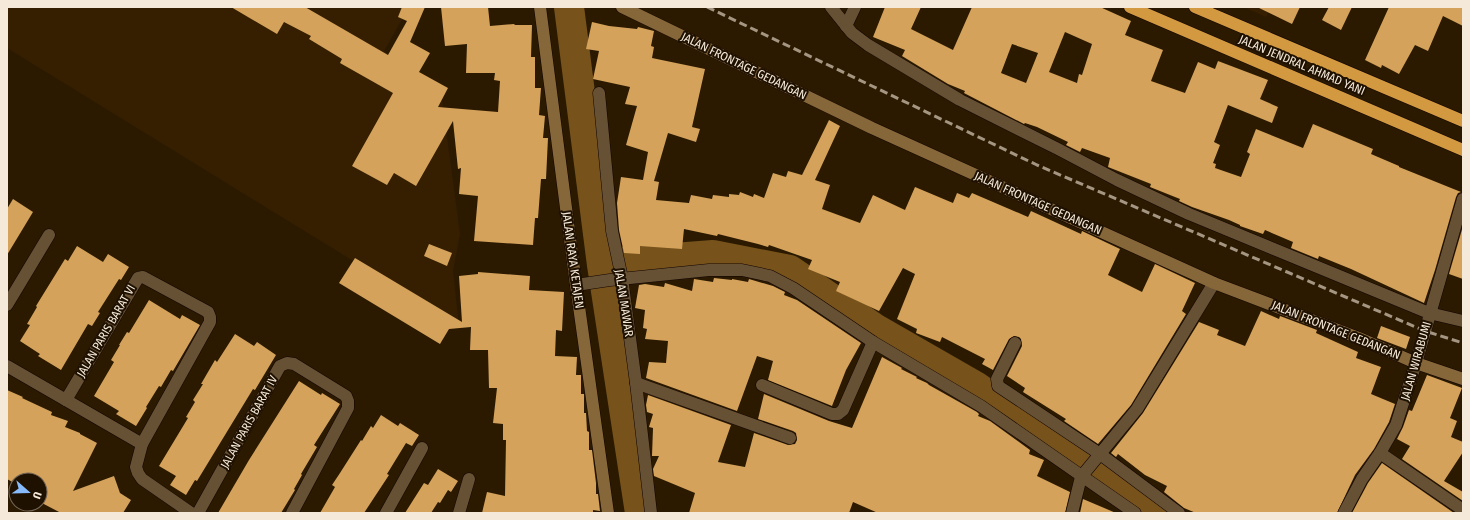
<svg xmlns="http://www.w3.org/2000/svg" width="1470" height="520" viewBox="0 0 1470 520" font-family="'Fira Sans Condensed',sans-serif">
  <style>
    .built { fill: #351f00 }
    .lines { fill: none; stroke-linecap: round; stroke-linejoin: round }
    .river { stroke: #77531b; stroke-width: 30 }
    .building { fill: #d4a25b; fill-rule: evenodd }
    .street-casing { stroke: #130400; stroke-width: 13 }
    .secondary-casing { stroke: #130400; stroke-width: 13 }
    .highway-casing { stroke: #130400; stroke-width: 13 }
    .street { stroke: #665135; stroke-width: 12 }
    .secondary { stroke: #866739; stroke-width: 12 }
    .highway { stroke: #d29941; stroke-width: 12 }
    .rail { stroke: #a49682; stroke-width: 3; stroke-dasharray: 8 4; stroke-linecap: butt }
    .labels { text-anchor: middle; dominant-baseline: central; stroke-width: 4; stroke-linejoin: round; paint-order: stroke }
    .street-label { font-size: 12px; fill: #f5e9d9; stroke: #1f1100 }
  </style>
  <rect width="100%" height="100%" fill="#2b1a00"/>
  <!-- built -->
  <g class="built">
    <path d="M7 7H409L384 51 440 84 460 234 453 271 459 326 7 48Z"/>
    <path d="M1243 7H1271L1266 17Z"/>
  </g>
  <g class="lines">
    <!-- river -->
    <g class="river">
      <path d="M569 7 602 265 640 513"/>
      <path d="M621 262 713 255 790 270 876 329 977 387 1159 513"/>
    </g>
  </g>
  <!-- building -->
  <g class="building">
    <path d="M231 7H305L388 55 407 21 398 17 402 7H425L410 42 430 53 419 72 448 88 438 107 498 112 500 81 494 80 495 73H466L467 44 445 46 441 7H488L490 26 514 24 515 25H532L531 57H535V88H541L539 115 545 116 543 138H548L546 179H541L538 218H535L533 245 474 241 478 196 459 194 461 168 458 169 453 121 416 186 394 173 387 185 352 166 393 93 340 63 342 59 309 39 311 36 284 22 277 34Z"/>
    <path d="M885 7H921L911 29 953 50 972 7H1100L1131 21 1125 35 1163 50 1151 81 1185 93 1198 62 1215 69 1218 61 1268 80 1260 99 1278 107 1272 123 1228 105 1214 142 1220 145 1213 163 1216 164 1215 168 1241 177 1250 154 1247 152 1256 129 1303 148 1313 124 1373 149 1371 154 1399 166V167L1461 192 1458 193 1456 197 1435 270 1424 303 1351 269 1319 256 1318 259 1291 248 1293 242 1265 230 1263 234 1240 226V225L1229 220 1192 207 1179 201 1180 199 1150 187 1151 184 1108 167 1110 158 1082 148 1080 152 1066 145 1068 142 1037 127 1025 123 1024 124 964 93 965 91 948 84 902 56 905 50 873 37ZM1065 32 1092 44 1082 75 1079 74 1077 83 1049 72ZM1012 44 1038 53 1026 83 1001 73Z"/>
    <path d="M1257 7H1300L1292 24Z"/>
    <path d="M1329 7H1352L1341 30 1322 20Z"/>
    <path d="M1389 7H1463V26L1443 16 1428 51 1415 45 1399 74 1382 65 1381 68 1365 60Z"/>
    <path d="M592 22 609 26 637 29 638 27 654 31 651 46 654 47 652 58 705 69 692 127 700 129 696 142 668 133 654 181 659 182 656 200 689 203 691 195 712 199 713 195 729 197V194L739 195 740 192 753 197 754 194 764 198 773 173 786 177 788 171 802 175 829 120 840 126 815 180 830 185 822 209 860 223 873 195 905 210 915 187 953 203 957 193 969 198 972 193 1028 217 1031 211 1081 234 1082 231 1120 249 1108 275 1142 292 1155 264 1195 283 1182 311 1186 314 1131 405 1098 444 1064 421 1066 419 1023 392 1025 388 1007 376 1022 346 1021 339 1019 337 1014 336 1009 339 993 370 982 364 985 359 942 337 940 342 916 333 917 329 897 319 915 274 903 268 879 311 836 291 840 282 808 269 812 260 769 245 768 247 758 244 718 234 717 236 684 229 682 249 640 246V254L624 253 619 230 617 203 621 177 643 180 648 152 626 145 637 106 625 104 630 87 593 79 599 51 586 49Z"/>
    <path d="M13 199 33 212 7 255V209Z"/>
    <path d="M1463 226V279L1449 274Z"/>
    <path d="M429 244 452 253 447 266 424 256Z"/>
    <path d="M77 246 103 262 108 254 129 267 121 280 119 279 98 312 100 313 92 326 88 324 61 370 38 356 40 354 20 341 30 325 27 324 37 307 36 306 65 259 68 261Z"/>
    <path d="M355 258 462 322 459 276 478 274V272L530 276 529 290 564 292 562 331 556 330 555 356 577 357 576 375H581V394H584V413H586L587 431 589 432V450H592L596 483V494H598L600 511 593 510V513H482L487 492 505 496 506 440H503V424L493 423 497 388H489L488 350H470L471 327 449 329 440 344 339 283Z"/>
    <path d="M714 278 732 280V279L748 282 749 279 773 286 785 292 784 295 797 300 861 343 846 370 832 406 768 380 773 361 757 356 737 411 646 378 649 362 666 363 668 341 645 339 647 329 643 328 645 310 635 308 639 285 645 284 664 287 665 283 692 291 694 279 713 282Z"/>
    <path d="M149 300 180 319 182 315 200 325 173 371 171 370 161 387 159 386 146 407 147 408 136 426 116 414 119 411 94 396 114 362 111 360 120 345H119L127 332 129 333Z"/>
    <path d="M1261 311 1279 319 1280 316 1317 330 1316 333 1358 352 1356 358 1381 367 1371 394 1395 404 1389 422 1374 449 1355 475 1337 513H1196L1184 508 1164 492 1167 486 1145 475 1118 454 1116 457 1111 453 1143 413 1199 322 1219 330 1217 335 1245 346Z"/>
    <path d="M1381 326 1410 337 1406 349 1377 338Z"/>
    <path d="M235 334 254 346 257 342 276 355 255 390 253 389 197 481 195 480 186 495 170 485 176 476 159 466 188 418 186 417 195 402 193 400 203 384H201L215 360 217 362Z"/>
    <path d="M882 357 902 368 901 369 917 377 916 378 927 383 929 385 977 412 979 414 978 416 990 421 1030 450 1029 454 1044 460 1037 476 1070 492 1065 513H878L853 502 849 513H689L695 493 654 476 653 469 659 456H652L653 428 649 427 653 414 647 412 646 405 648 395 731 425 718 462 745 467 754 433 788 445 795 444 797 440 796 433 793 431 758 419 764 394 829 421 852 428Z"/>
    <path d="M1427 375 1462 388 1450 418 1457 421 1451 437 1463 442V452L1444 481 1463 492V501L1402 459 1410 446 1397 439 1403 427 1409 410 1412 411Z"/>
    <path d="M299 381 321 395 322 393 340 404 314 445 317 447 301 474 302 475 294 489 295 490 281 513H218L249 460Z"/>
    <path d="M7 390 23 397 22 398 52 412 51 415 68 421 65 427 80 433V434L97 443 73 491 114 476 120 493 131 500 123 513H61L40 502V480H16V484L7 479Z"/>
    <path d="M381 415 398 426 400 423 419 435 412 446 406 443 387 474 389 475 364 513H320L335 487 332 485 340 473 361 440 362 441 371 426 373 428Z"/>
    <path d="M1382 463 1454 513H1352L1368 483Z"/>
    <path d="M438 469 458 481 451 492 448 490 440 503 438 502 431 513H405L424 483 428 485Z"/>
    <path d="M1083 499 1116 513H1080Z"/>
  </g>
  <g class="lines">
    <!-- street casing -->
    <g class="street-casing">
      <g id="street">
        <path d="M831 7 852 33 868 45 960 100 1058 149 1117 180 1189 214 1429 313 1463 321"/>
        <path d="M846 26 855 7"/>
        <path d="M599 93 612 231 622 278 636 383 651 513"/>
        <path d="M576 285 610 280 709 270H742L770 276 793 288 873 342 981 406 1135 513"/>
        <path d="M7 305 49 235"/>
        <path d="M1015 343 997 379 998 386 1100 454 1179 513"/>
        <path d="M7 366 142 444"/>
        <path d="M636 383 790 438"/>
        <path d="M762 385 832 414H838L843 410 873 342"/>
        <path d="M66 400 138 278 143 277 208 312 210 317V322L142 444 136 467 138 473 142 479 191 513"/>
        <path d="M1380 453 1463 510"/>
        <path d="M198 513 280 366 287 363 294 364 346 396 348 401V408L292 513"/>
        <path d="M386 513 422 448"/>
        <path d="M459 513 469 479"/>
        <path d="M1072 513 1081 477 1137 409 1214 283"/>
        <path d="M1344 513 1362 479 1380 453 1396 425 1416 363 1463 199"/>
      </g>
    </g>
    <!-- secondary casing -->
    <g class="secondary-casing">
      <g id="secondary">
        <path d="M540 7 576 285 608 513"/>
        <path d="M622 7 872 128 1214 283 1359 338 1416 363 1463 379"/>
      </g>
    </g>
    <!-- highway casing -->
    <g class="highway-casing">
      <g id="highway">
        <path d="M1130 7 1463 150"/>
        <path d="M1195 7 1463 121"/>
      </g>
    </g>
    <!-- street -->
    <use href="#street" class="street"/>
    <!-- secondary -->
    <use href="#secondary" class="secondary"/>
    <!-- highway -->
    <use href="#highway" class="highway"/>
    <!-- rail -->
    <path class="rail" d="M707 7 1037 165 1425 331 1463 343"/>
  </g>
  <g class="labels">
    <!-- street labels -->
    <g class="street-label">
      <text transform="translate(1302 65) rotate(23)">JALAN JENDRAL AHMAD YANI</text>
      <text transform="translate(744 66) rotate(26)">JALAN FRONTAGE GEDANGAN</text>
      <text transform="translate(1038 203) rotate(24)">JALAN FRONTAGE GEDANGAN</text>
      <text transform="translate(573 260) rotate(82)">JALAN RAYA KETAJEN</text>
      <text transform="translate(624 303) rotate(81)">JALAN MAWAR</text>
      <text transform="translate(1336 330) rotate(22)">JALAN FRONTAGE GEDANGAN</text>
      <text transform="translate(106 331) rotate(-60)">JALAN PARIS BARAT VI</text>
      <text transform="translate(1416 361) rotate(-74)">JALAN WIRABUMI</text>
      <text transform="translate(249 422) rotate(-61)">JALAN PARIS BARAT IV</text>
    </g>
  </g>
  <!-- border -->
  <rect width="1470" height="520" fill="none" stroke="#f5e9d9" stroke-width="16"/>
  <!-- north arrow -->
  <g transform="translate(28 492) rotate(110)"><circle r="19" fill="#1f1100" stroke="#756757"/>
  <path d="M0-3L7 15L0 10L-7 15Z" fill="#87bbfb"/>
  <text y="-6" font-size="11" font-weight="bold" text-anchor="middle" fill="#f5e9d9">U</text>
  </g>
</svg>
